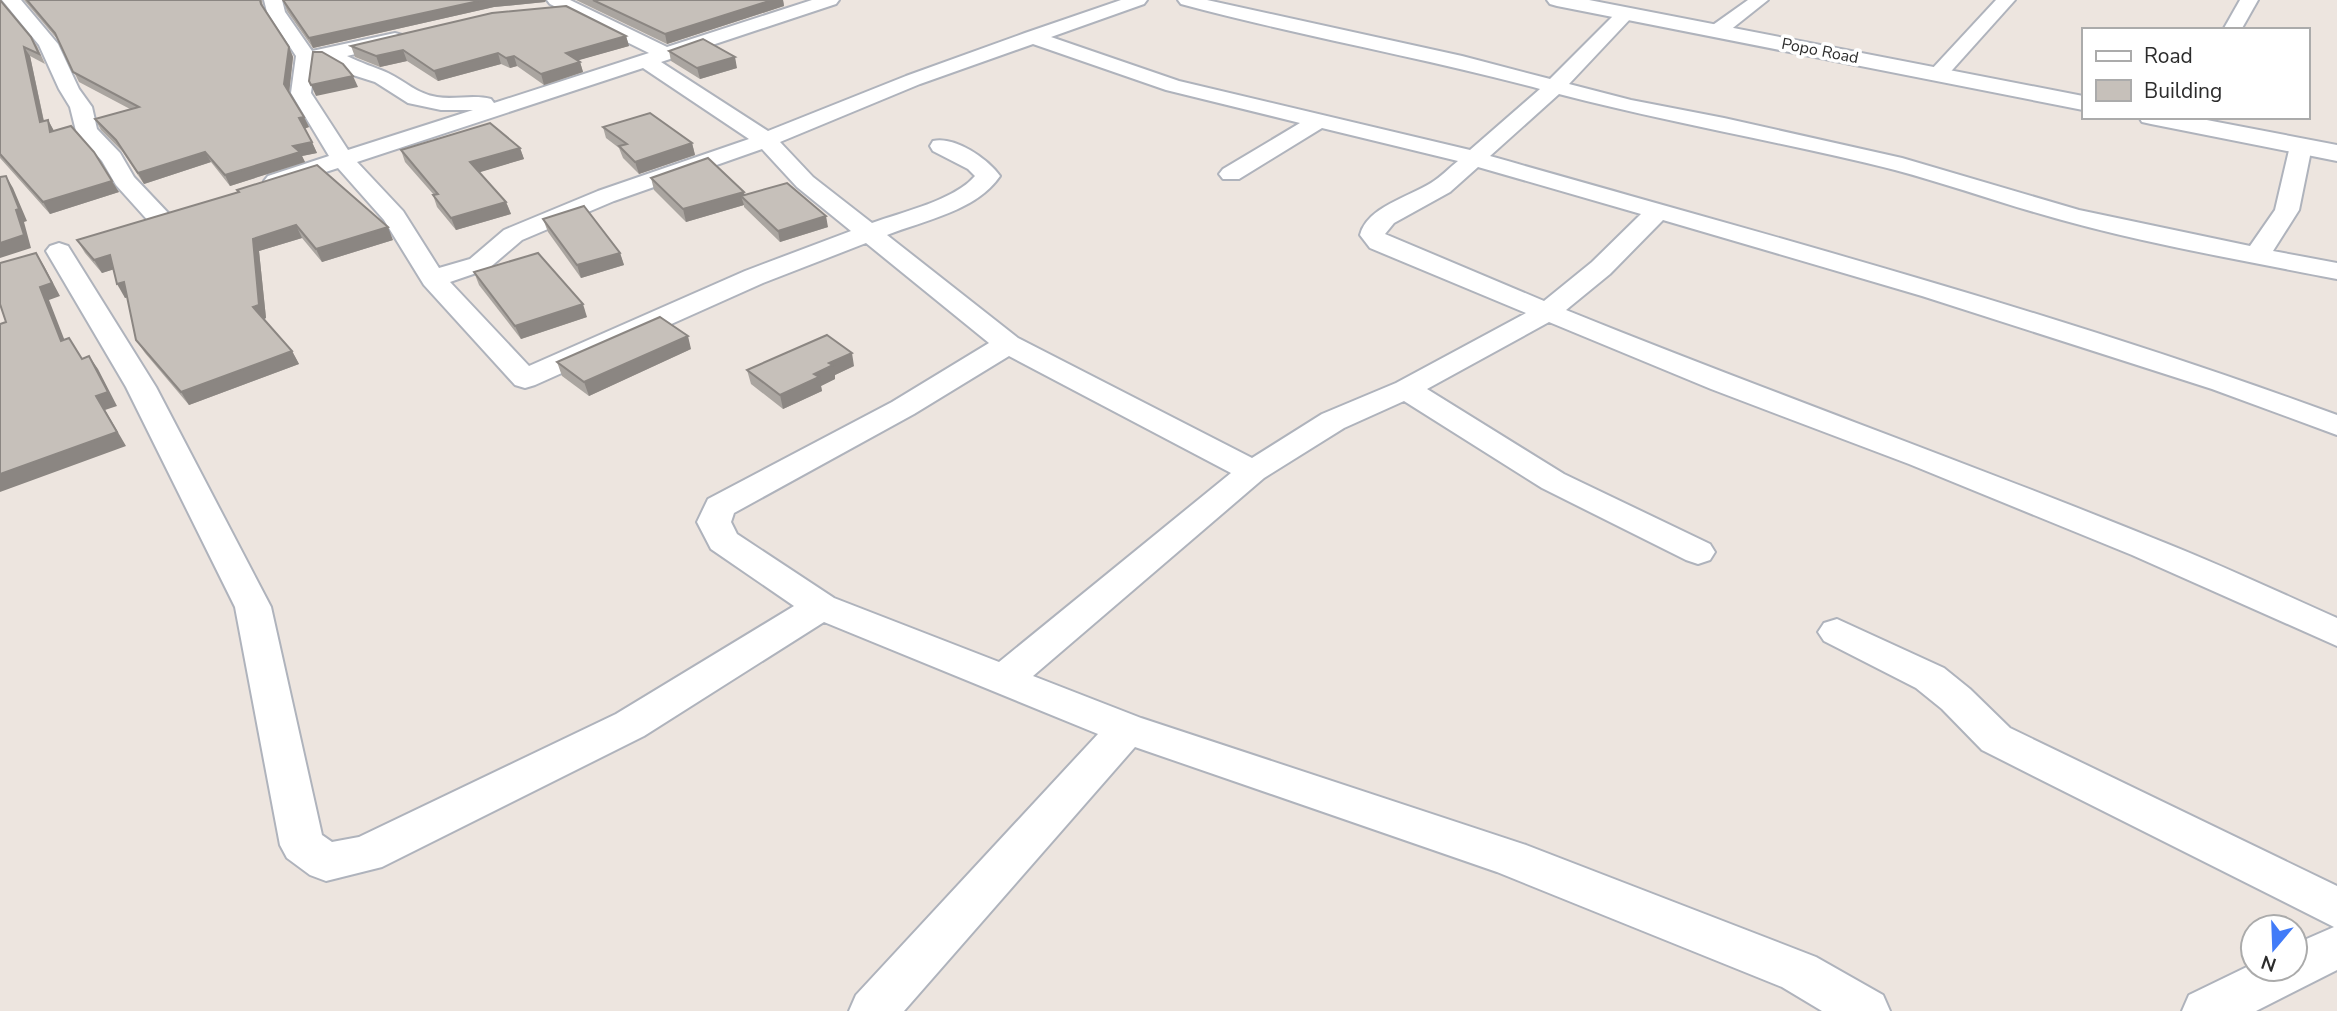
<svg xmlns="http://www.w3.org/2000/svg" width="2337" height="1011" viewBox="0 0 2337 1011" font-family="'Nunito Sans',sans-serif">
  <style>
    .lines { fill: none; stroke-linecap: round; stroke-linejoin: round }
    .street-casing { stroke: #afb3bc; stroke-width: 4 }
    .secondary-casing { stroke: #afb3bc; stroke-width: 4 }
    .street { fill: #fff; fill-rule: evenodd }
    .secondary { fill: #fff; fill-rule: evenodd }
    .wall { fill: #aaa5a0 }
    .shaded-wall { fill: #8b8682 }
    .building { fill: #c6c0ba; stroke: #8b8682; stroke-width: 2 }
    .labels { text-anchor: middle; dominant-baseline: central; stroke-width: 7; stroke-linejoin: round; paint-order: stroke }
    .far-street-label { font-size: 16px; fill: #2c2c2c; stroke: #fff }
  </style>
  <rect width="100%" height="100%" fill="#ede5df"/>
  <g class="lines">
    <!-- street casing -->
    <g class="street-casing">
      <g id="street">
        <path d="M2 0H21L58 44 79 89 92 107 97 129 120 153 134 177 170 215 173 220 170 225 161 227 152 225 116 185 102 161 76 131 70 107 59 89 39 45Z"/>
        <path d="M264 0H282L285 12 312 51 395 33 402 35 404 39 402 43 347 56C361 63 374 67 388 73 405 81 417 94 437 97 455 100 474 94 491 99L494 103 649 53 550 4 547 0H570L667 47 812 0H839L836 4 661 62 768 131 906 76 1025 33 1121 0H1147L1144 4 1051 37 1179 81 1470 150 1540 89C1421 57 1299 36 1181 4L1178 0H1207L1462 56 1550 79 1620 9H1632L1635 13 1632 17 1569 84 1631 100 1724 118 1902 158 2079 210 2250 246 2275 210 2290 146 2293 141H2309L2312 146 2299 210 2273 251 2337 263V279C2245 261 2153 245 2062 220 2006 205 1951 185 1895 170 1783 142 1670 123 1559 94L1490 156C1774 237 2060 313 2337 415V435L2212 389 1922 296 1663 220 1610 274 1566 310C1761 389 1958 459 2153 538 2215 562 2276 591 2337 618V646L2132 555 1909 464 1711 389 1549 322 1427 389 1564 474 1710 544 1715 552 1710 560 1698 564 1686 560 1542 488 1404 401 1344 428 1264 478 1033 676 1141 718 1526 845 1816 957 1883 995 1890 1011H1822L1782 987 1497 872 1135 747 904 1011H849L856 995 1098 734 824 622 644 736 382 867 326 881 310 875 287 858 280 845 235 607 126 387 46 251 50 246 59 243 68 246 156 387 271 607 322 835 332 842 359 837 616 714 794 606 711 549 697 522 708 499 892 402 989 343 866 243 763 283 535 385 525 388 515 385 424 285 384 220 338 168 276 188 268 186 264 181 268 176 329 156 291 93 296 56 267 12ZM1033 44 1166 90 1300 123 1223 169 1219 174 1223 179H1239L1322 128 1458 161C1449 168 1441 177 1431 183 1409 197 1367 207 1360 235L1370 248 1526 313 1396 383 1322 414 1252 458 1018 338 887 235C925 220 976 211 1000 176 988 159 955 136 933 141L930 146 933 151 968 169 975 176C955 200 902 212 872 223L813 177 780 142 920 84ZM315 60H327L353 75 375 82 408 103 441 110H473L348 150 311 93ZM643 68 749 139 598 191 504 230 470 259 439 268 403 211 357 162ZM762 149 797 187 851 231 745 271 529 366 450 282 488 269 522 240 614 201ZM1478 167 1641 214 1592 262 1544 301 1385 234 1394 223 1450 192ZM1009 356 1231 473 999 662 834 598 737 534 731 522 734 513 914 414Z"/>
        <path d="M1748 0H1768L1724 35H1710L1708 31 1710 27Z"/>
        <path d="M1996 0H2015L1945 78H1931L1928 74 1931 70Z"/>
        <path d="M2240 0H2258L2241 30H2223Z"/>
        <path d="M1837 619 1944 668 1970 689 2010 728 2337 886V970L2256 1011H2182L2189 995 2253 964V969H2295V944L2334 927 1982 750 1942 709 1916 688 1824 641 1818 632 1824 623Z"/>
      </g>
    </g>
    <!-- secondary casing -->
    <g class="secondary-casing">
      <g id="secondary">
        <path d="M1547 0H1589L2083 96V110L1557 6 1550 4Z"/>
        <path d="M2139 117H2191L2337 145V161L2151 124 2142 122Z"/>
      </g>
    </g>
    <!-- street -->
    <use href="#street" class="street"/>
    <!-- secondary -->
    <use href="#secondary" class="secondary"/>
  </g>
  <!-- wall -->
  <g class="wall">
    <path d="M0 0 37 46 45 64 30 56 44 121 48 120 54 131 119 192 50 214 0 158Z"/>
    <path d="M24 0H262L263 8 289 47 293 57 289 92 304 117 309 127 305 128 317 153 302 156 305 162 230 186 211 162 144 184 122 151 101 130 95 119 130 109 79 82 58 40Z"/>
    <path d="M283 0H546L545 2 494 7 313 48 287 11Z"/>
    <path d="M576 0H783L784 6 667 44Z"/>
    <path d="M626 36 629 46 578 60 580 62 583 72 544 85 517 66 510 68 501 64 438 81 407 61 380 67 355 57 351 46Z"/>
    <path d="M669 51 737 68 700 79 671 61Z"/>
    <path d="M603 127 692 143 695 155 639 174 623 158 619 148 606 138Z"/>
    <path d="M520 148 524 159 479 172 506 202 511 214 456 230 437 207 433 195H434L405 162 401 150Z"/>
    <path d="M651 178 744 195 828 227 780 242 744 207V205L686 222 654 190Z"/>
    <path d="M238 192 393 240 322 262 302 238 259 251 266 318 264 319 292 351 299 364 189 405 145 353 136 340 127 297 125 298 114 269 102 273 85 253 77 240Z"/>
    <path d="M543 219 620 253 624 265 581 278 548 232Z"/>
    <path d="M474 272 587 317 521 339 479 285Z"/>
    <path d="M691 349 589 396 562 376 557 362Z"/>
    <path d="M854 366 835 375V379L821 386 822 391 783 409 751 384 747 370Z"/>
  </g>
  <!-- shaded-wall -->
  <g class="shaded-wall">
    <path d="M483 0H546L545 2 494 7 313 48 309 38Z"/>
    <path d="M772 0H783L784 6 667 44 665 34Z"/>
    <path d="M626 36 629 46 569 63 566 53Z"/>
    <path d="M24 47 30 56 46 132 40 122Z"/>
    <path d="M289 47 293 57 289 94 284 84Z"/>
    <path d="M403 50 407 61 380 67 376 56Z"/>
    <path d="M498 53 501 64 438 81 434 71Z"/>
    <path d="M514 56 517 66 510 68 506 58Z"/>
    <path d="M735 57 737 68 700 79 697 68Z"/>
    <path d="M580 62 583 72 544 85 541 74Z"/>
    <path d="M353 76 358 87 316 96 311 85Z"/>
    <path d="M304 117 309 127 304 129 299 118Z"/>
    <path d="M48 120 54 131 50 132Z"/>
    <path d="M312 142 317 153 302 156 305 162 230 186 225 175 293 146Z"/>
    <path d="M692 143 695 155 639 174 635 162Z"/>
    <path d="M520 148 524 159 474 174 470 162Z"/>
    <path d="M205 152 211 162 144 184 138 173Z"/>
    <path d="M6 176 13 188 27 221 24 222 31 248 0 258V243Z"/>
    <path d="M112 181 119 192 50 214 43 202Z"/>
    <path d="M744 192 746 200 741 196 744 205 686 222 683 209Z"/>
    <path d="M506 202 511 214 456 230 451 218Z"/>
    <path d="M826 216 828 227 780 242 778 231Z"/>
    <path d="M296 225 302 238 259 251 266 318 260 321 253 307V239Z"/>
    <path d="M388 227 393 240 322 262 316 249Z"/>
    <path d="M36 253 44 266 60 296 49 300 70 354 61 341 40 287Z"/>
    <path d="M620 253 624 265 581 278 577 265Z"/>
    <path d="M110 255 118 268 102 273 94 260Z"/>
    <path d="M124 282 132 296 125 298 117 284Z"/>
    <path d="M583 304 587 317 521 339 515 326Z"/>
    <path d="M688 336 691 349 589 396 584 382Z"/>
    <path d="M292 351 299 364 189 405 181 392Z"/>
    <path d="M852 353 854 366 835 375V379L821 386 822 391 783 409 780 395 829 363Z"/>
    <path d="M89 356 98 369 117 406 105 410 126 446 0 492V474L96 396Z"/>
  </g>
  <!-- building -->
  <g class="building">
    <path d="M0 0 31 37 39 54 24 47 40 122 48 120 50 132 71 126 94 152 112 181 43 202 0 154Z"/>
    <path d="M27 0H260L261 4 289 47 284 84 304 117 299 118 312 142 293 146 300 152 225 175 205 152 138 173 116 140 95 119 139 107 73 72 55 33Z"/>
    <path d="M283 0H483L309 38Z"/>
    <path d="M593 0H772L665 34Z"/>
    <path d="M566 6 626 36 566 53 580 62 541 74 514 56 506 58 498 53 434 71 403 50 376 56 351 46 492 13Z"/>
    <path d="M703 39 735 57 697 68 669 51Z"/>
    <path d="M313 52H322L343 64 353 76 311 85 309 81Z"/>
    <path d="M650 113 692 143 635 162 619 146 627 144 603 127Z"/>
    <path d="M490 123 520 148 470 162 506 202 451 218 433 195 438 194 401 150Z"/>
    <path d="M708 158 744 192 683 209 651 178Z"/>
    <path d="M317 165 388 227 316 249 296 225 253 239 259 305 253 307 292 351 181 392 136 340 124 282 117 284 110 255 94 260 77 240 239 192 237 190Z"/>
    <path d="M6 176 19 209 16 210 24 235 0 243V177Z"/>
    <path d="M787 183 826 216 778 231 741 196Z"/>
    <path d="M584 206 620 253 577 265 543 219Z"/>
    <path d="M36 253 52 283 40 287 61 341 69 338 82 359 89 356 108 392 96 396 117 432 0 474V324L6 322 0 304V263Z"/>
    <path d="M538 253 583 304 515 326 474 272Z"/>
    <path d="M660 317 688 336 584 382 557 362Z"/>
    <path d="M827 335 852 353 829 363 833 365 814 374 819 377 780 395 747 370Z"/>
  </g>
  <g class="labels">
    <!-- far-street labels -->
    <g class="far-street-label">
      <text transform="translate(1820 51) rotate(11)">Popo Road</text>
    </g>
  </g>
  <!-- legend -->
  <rect x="2082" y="28" width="228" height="91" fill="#ffffff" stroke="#ababab" stroke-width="2"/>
  <rect x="2096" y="51" width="35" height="10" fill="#ffffff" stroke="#ababab" stroke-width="2"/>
  <text x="2144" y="63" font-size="21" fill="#2c2c2c">Road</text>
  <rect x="2096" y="80" width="35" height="21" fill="#c6c0ba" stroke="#ababab" stroke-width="2"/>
  <text x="2144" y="98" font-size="21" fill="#2c2c2c">Building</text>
  <!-- north arrow -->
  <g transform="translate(2274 948) rotate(199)"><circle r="33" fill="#ffffff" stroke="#ababab" stroke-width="2"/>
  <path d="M0-5L12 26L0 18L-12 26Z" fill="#417bf8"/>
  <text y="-10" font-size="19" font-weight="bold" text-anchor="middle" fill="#2c2c2c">N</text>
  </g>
</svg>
